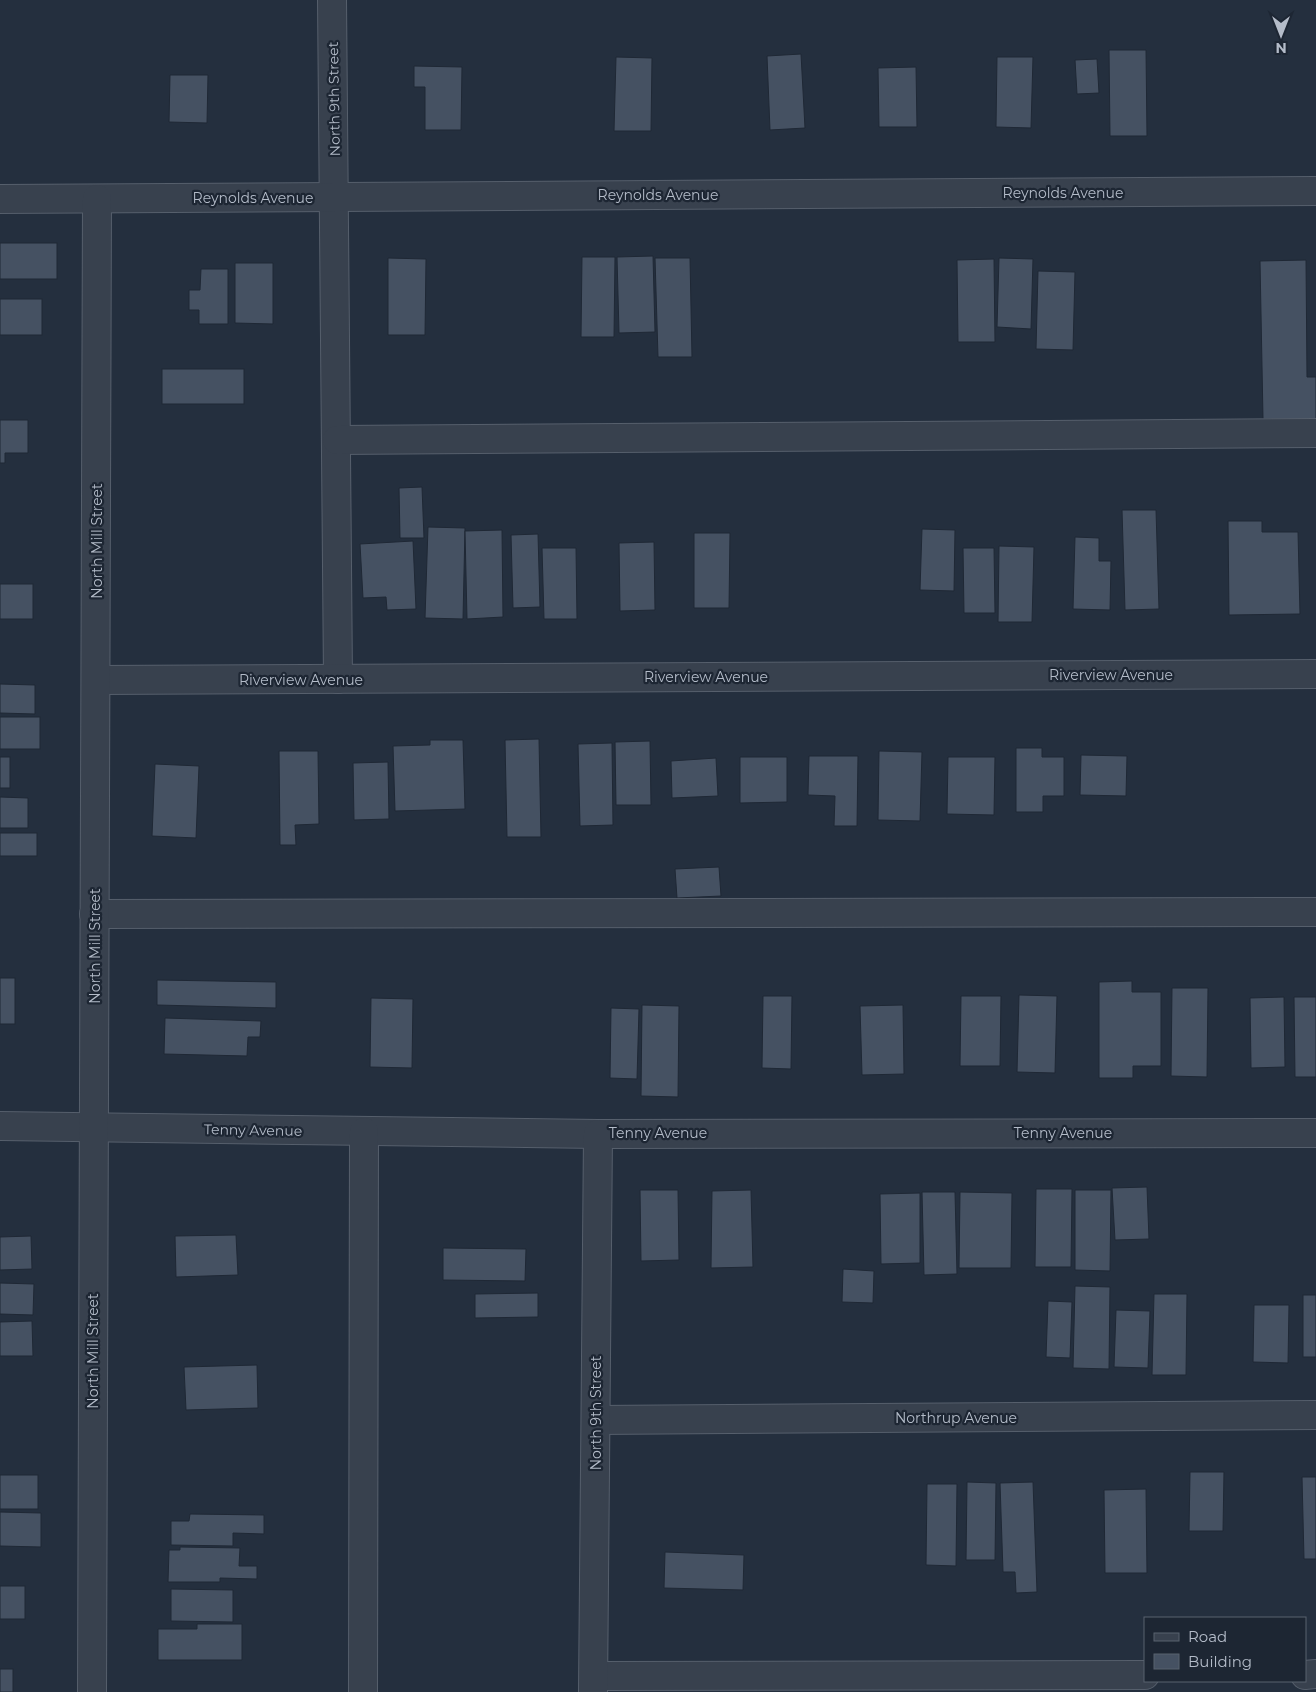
<svg xmlns="http://www.w3.org/2000/svg" width="1316" height="1692" viewBox="0 0 1316 1692" font-family="Montserrat,sans-serif">
  <style>
    .building { fill: #455162; stroke: #1f2835 }
    .lines { fill: none; stroke-linecap: round; stroke-linejoin: round }
    .minor-casing { stroke: #565f6c; stroke-width: 30 }
    .minor { stroke: #38414e; stroke-width: 28 }
    .labels { text-anchor: middle; dominant-baseline: central; stroke-width: 4.5; stroke-linejoin: round; paint-order: stroke }
    .street-label { font-size: 14px; fill: #b4bcc9; stroke: #1d2633 }
  </style>
  <rect width="100%" height="100%" fill="#242f3e"/>
  <!-- building -->
  <g class="building">
    <path d="M1109 50H1146L1147 136H1110Z"/>
    <path d="M801 54 805 128 770 130 767 56Z"/>
    <path d="M616 57 652 58 651 131H614Z"/>
    <path d="M997 57H1033L1031 128 996 127Z"/>
    <path d="M1097 59 1099 93 1077 94 1075 60Z"/>
    <path d="M414 66 462 67 461 130H425V87H414Z"/>
    <path d="M916 67 917 127H879L878 68Z"/>
    <path d="M170 75H208L207 123 169 122Z"/>
    <rect x="0" y="243" width="57" height="36"/>
    <path d="M653 256 655 332 619 333 617 257Z"/>
    <path d="M582 257H615L614 337H581Z"/>
    <path d="M388 258 426 259 425 335H388Z"/>
    <path d="M655 258H690L692 357H658Z"/>
    <path d="M999 258 1033 259 1031 329 997 327Z"/>
    <path d="M994 259 995 342H958L957 260Z"/>
    <path d="M1306 260 1307 377H1316V419H1263L1260 261Z"/>
    <path d="M235 263H273V324L235 323Z"/>
    <path d="M201 269H228V324H199V310H189V290H200Z"/>
    <path d="M1038 271 1075 272 1073 350 1036 349Z"/>
    <rect x="0" y="299" width="42" height="36"/>
    <rect x="162" y="369" width="82" height="35"/>
    <path d="M0 420H28V453H5V463H0Z"/>
    <path d="M422 487 424 538H400L399 488Z"/>
    <path d="M1122 510H1156L1159 609 1125 610Z"/>
    <path d="M1228 521H1262V532H1298L1300 614 1229 615Z"/>
    <path d="M428 527 465 528 463 619 425 618Z"/>
    <path d="M922 529 955 530 954 591 920 590Z"/>
    <path d="M502 530 503 617 467 619 465 531Z"/>
    <path d="M694 533H730L729 608H694Z"/>
    <path d="M538 534 540 607 513 608 511 535Z"/>
    <path d="M1075 537 1099 538V561H1111L1110 610 1073 609Z"/>
    <path d="M413 541 416 609 387 610 386 597 363 598 360 544Z"/>
    <path d="M654 542 655 610 620 611 619 543Z"/>
    <path d="M999 546 1034 547 1032 622H998Z"/>
    <path d="M542 548H576L577 619H544Z"/>
    <path d="M963 548H994L995 613H964Z"/>
    <rect x="0" y="584" width="33" height="35"/>
    <path d="M0 684 35 685V714L0 713Z"/>
    <rect x="0" y="717" width="40" height="32"/>
    <path d="M539 739 541 837H507L505 740Z"/>
    <path d="M430 740H463L465 809 395 811 393 746 430 745Z"/>
    <path d="M650 741 651 805H616L615 742Z"/>
    <path d="M612 743 613 825 580 826 578 744Z"/>
    <path d="M1016 748H1042V757H1064V796H1043V812H1016Z"/>
    <path d="M279 751H318L319 824 295 825 296 845H280Z"/>
    <path d="M879 751 922 752 920 821 878 820Z"/>
    <path d="M1081 755 1127 756 1126 796 1080 795Z"/>
    <path d="M809 756H858L857 826H834L835 796 808 795Z"/>
    <rect x="0" y="757" width="10" height="31"/>
    <path d="M740 757H787V802L740 803Z"/>
    <path d="M948 757H995L994 815 947 814Z"/>
    <path d="M716 758 718 796 672 798 671 761Z"/>
    <path d="M388 762 389 819 354 820 353 763Z"/>
    <path d="M155 764 199 766 196 838 152 836Z"/>
    <path d="M0 797 28 798V828H0Z"/>
    <rect x="0" y="833" width="37" height="23"/>
    <path d="M719 867 721 896 677 898 675 869Z"/>
    <rect x="0" y="978" width="15" height="46"/>
    <path d="M157 980 276 982V1008L157 1005Z"/>
    <path d="M1132 981V992H1161V1066H1133V1078H1099V982Z"/>
    <path d="M1172 988H1208L1207 1077 1171 1076Z"/>
    <path d="M1019 995 1057 996 1055 1073 1017 1072Z"/>
    <path d="M763 996H792L791 1069 762 1068Z"/>
    <path d="M961 996H1001L1000 1066H960Z"/>
    <path d="M1284 997 1285 1067 1251 1068 1250 998Z"/>
    <path d="M1294 997H1316V1077H1295Z"/>
    <path d="M371 998 413 999 412 1068 370 1067Z"/>
    <path d="M642 1005 679 1006 678 1097 641 1096Z"/>
    <path d="M903 1005 904 1074 862 1075 860 1006Z"/>
    <path d="M611 1008 639 1009 637 1079 610 1078Z"/>
    <path d="M165 1018 261 1021 260 1037H248L247 1056 164 1054Z"/>
    <path d="M1147 1187 1149 1239 1115 1240 1112 1188Z"/>
    <path d="M1036 1189H1072L1071 1267H1035Z"/>
    <path d="M640 1190H678L679 1260 641 1261Z"/>
    <path d="M751 1190 753 1267 711 1268 712 1191Z"/>
    <path d="M1075 1190H1111L1110 1271 1075 1270Z"/>
    <path d="M922 1192H955L957 1274 924 1275Z"/>
    <path d="M960 1192 1012 1193 1011 1268H959Z"/>
    <path d="M920 1193V1263L881 1264 880 1194Z"/>
    <path d="M236 1235 238 1275 176 1277 175 1236Z"/>
    <path d="M31 1236 32 1269 0 1270V1237Z"/>
    <path d="M443 1248 526 1249 525 1281 443 1280Z"/>
    <path d="M843 1269 874 1271 873 1303 842 1302Z"/>
    <path d="M0 1283 34 1284 33 1315 0 1314Z"/>
    <path d="M1075 1286 1110 1287 1109 1369 1073 1368Z"/>
    <path d="M538 1293V1317L475 1318V1294Z"/>
    <path d="M1154 1294H1187L1186 1375H1152Z"/>
    <rect x="1303" y="1295" width="13" height="62"/>
    <path d="M1048 1301 1072 1302 1070 1358 1046 1357Z"/>
    <path d="M1254 1305H1289L1288 1363 1253 1362Z"/>
    <path d="M1116 1310 1150 1311 1148 1368 1114 1367Z"/>
    <path d="M32 1321 33 1356H0V1322Z"/>
    <path d="M257 1365 258 1408 186 1410 184 1367Z"/>
    <path d="M1190 1472H1224L1223 1531H1189Z"/>
    <rect x="0" y="1475" width="38" height="34"/>
    <path d="M1302 1477H1316V1559H1304Z"/>
    <path d="M967 1482 996 1483 995 1560H966Z"/>
    <path d="M1033 1482 1037 1592 1016 1593 1015 1572H1003L1000 1483Z"/>
    <path d="M927 1484H957L956 1566 926 1565Z"/>
    <path d="M1146 1489 1147 1573H1105L1104 1490Z"/>
    <path d="M0 1512 41 1513V1547L0 1546Z"/>
    <path d="M190 1514 264 1515V1534L233 1533V1546L171 1545V1521H189Z"/>
    <path d="M180 1547 240 1548 239 1566H257V1579L220 1578V1582H168L169 1550H180Z"/>
    <path d="M665 1552 744 1555 743 1590 664 1588Z"/>
    <rect x="0" y="1586" width="25" height="33"/>
    <path d="M171 1589 233 1590V1622L171 1621Z"/>
    <path d="M197 1624H242V1660H158V1629H197Z"/>
    <rect x="0" y="1669" width="13" height="23"/>
  </g>
  <g class="lines">
    <!-- minor casing -->
    <g class="minor-casing">
      <g id="minor">
        <path d="M332 0 338 679"/>
        <path d="M0 199 1316 191"/>
        <path d="M337 440 1316 433"/>
        <path d="M97 680 1316 674"/>
        <path d="M94 914 1316 912"/>
        <path d="M0 1126 598 1134 1316 1133"/>
        <path d="M596 1420 1316 1415"/>
        <path d="M1305 1675 1316 1674"/>
        <path d="M594 1676 1145 1675"/>
        <path d="M92 1692 97 199"/>
        <path d="M363 1692 364 1132"/>
        <path d="M593 1692 598 1134"/>
      </g>
    </g>
    <!-- minor -->
    <use href="#minor" class="minor"/>
  </g>
  <g class="labels">
    <!-- street labels -->
    <g class="street-label">
      <text transform="translate(334 99) rotate(-91)">North 9th Street</text>
      <text x="1063" y="193">Reynolds Avenue</text>
      <text x="658" y="195">Reynolds Avenue</text>
      <text x="253" y="198">Reynolds Avenue</text>
      <text transform="translate(97 541) rotate(-90)">North Mill Street</text>
      <text x="1111" y="675">Riverview Avenue</text>
      <text x="706" y="677">Riverview Avenue</text>
      <text x="301" y="680">Riverview Avenue</text>
      <text transform="translate(95 946) rotate(-90)">North Mill Street</text>
      <text transform="translate(253 1130) rotate(1)">Tenny Avenue</text>
      <text x="658" y="1133">Tenny Avenue</text>
      <text x="1063" y="1133">Tenny Avenue</text>
      <text transform="translate(93 1351) rotate(-90)">North Mill Street</text>
      <text transform="translate(596 1413) rotate(-90)">North 9th Street</text>
      <text x="956" y="1418">Northrup Avenue</text>
    </g>
  </g>
  <!-- legend -->
  <rect x="1144" y="1617" width="162" height="65" fill="#1d2633" stroke="#59626f"/>
  <rect x="1154" y="1633" width="25" height="8" fill="#38414e" stroke="#59626f"/>
  <text x="1188" y="1642" font-size="15" fill="#b4bcc9">Road</text>
  <rect x="1154" y="1654" width="25" height="15" fill="#455162" stroke="#59626f"/>
  <text x="1188" y="1667" font-size="15" fill="#b4bcc9">Building</text>
  <!-- north arrow -->
  <g transform="translate(1281 35) rotate(180)" stroke="#1d2633" stroke-width="4" paint-order="stroke">
  <path d="M0-4L9 19L0 12L-9 19Z" fill="#b4bcc9"/>
  <text y="-8" font-size="14" font-weight="bold" text-anchor="middle" fill="#b4bcc9">N</text>
  </g>
</svg>
